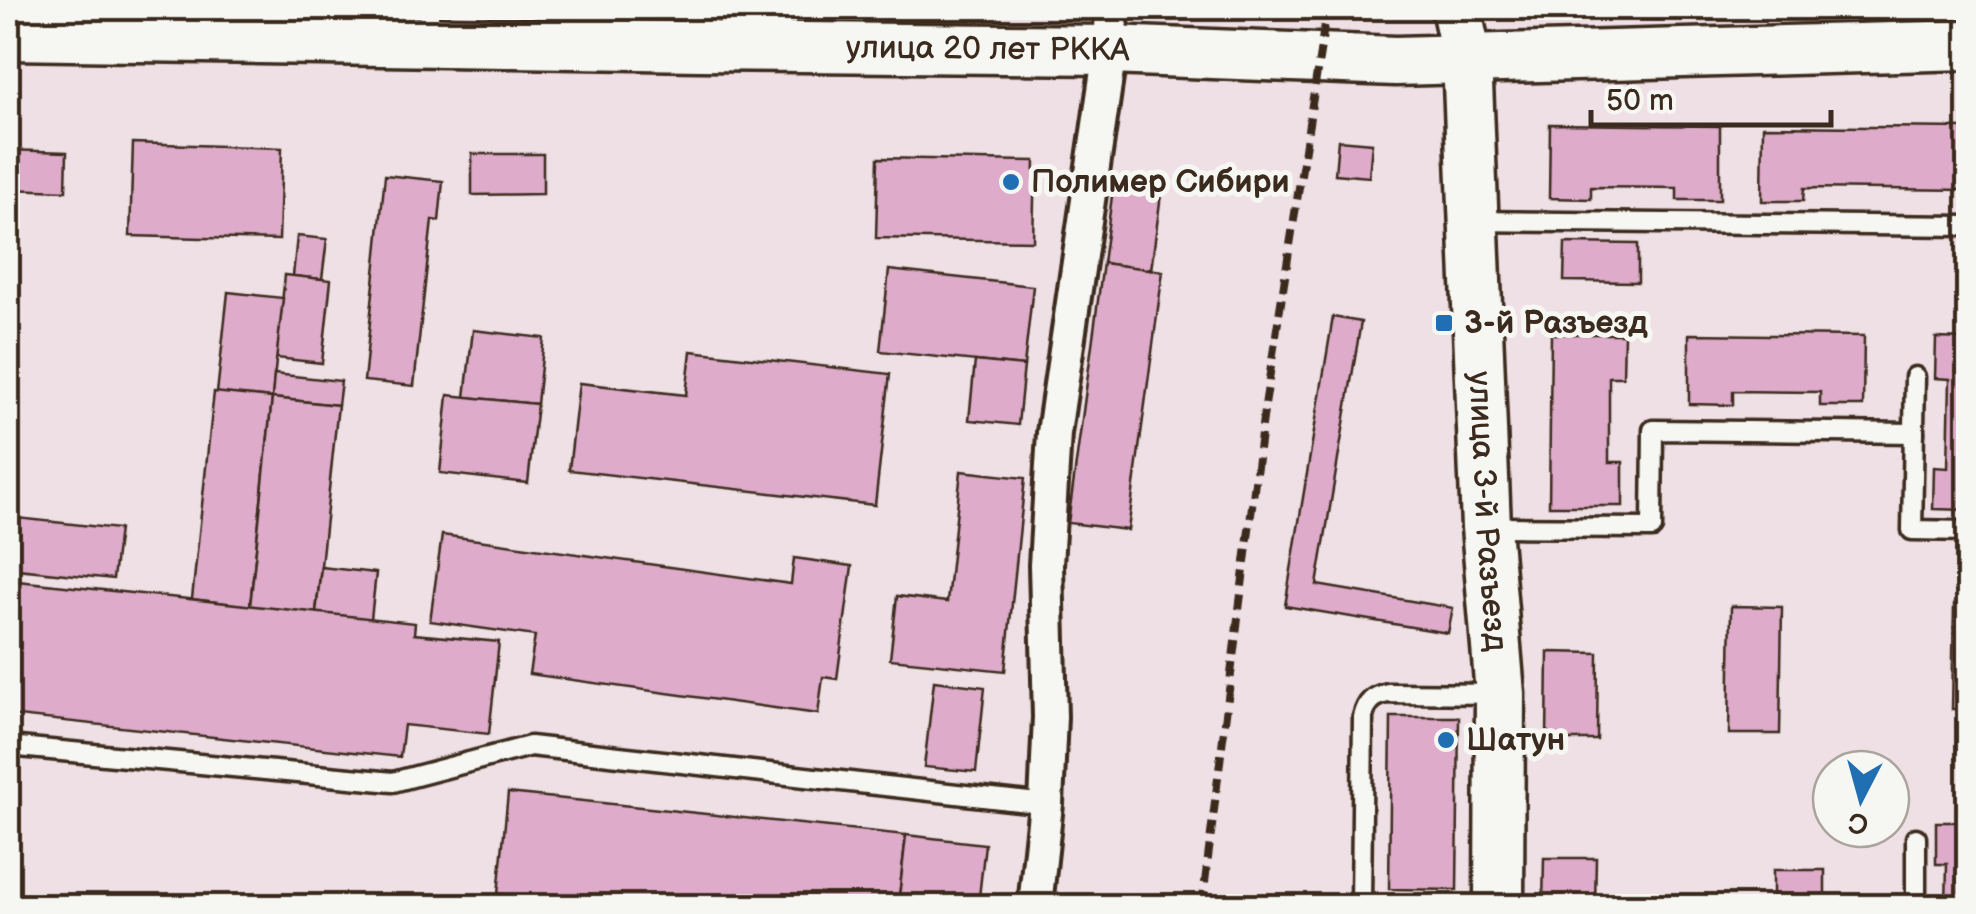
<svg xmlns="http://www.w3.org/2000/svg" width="1976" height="914" viewBox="0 0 1976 914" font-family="'Balsamiq Sans',sans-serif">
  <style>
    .building { fill: #deacca; stroke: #3b2a1e; stroke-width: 2.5 }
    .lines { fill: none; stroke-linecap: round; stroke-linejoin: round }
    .service-casing { stroke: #3b2a1e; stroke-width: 25 }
    .minor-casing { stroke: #3b2a1e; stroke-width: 40 }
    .secondary-casing { stroke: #3b2a1e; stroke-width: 55 }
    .path { stroke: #3b2a1e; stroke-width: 6; stroke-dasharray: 10 8; stroke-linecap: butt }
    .service { stroke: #f6f6f2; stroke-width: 18 }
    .minor { stroke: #f6f6f2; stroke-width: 32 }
    .secondary { stroke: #f6f6f2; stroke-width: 48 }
    .rail { stroke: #3b2a1e; stroke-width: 8; stroke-dasharray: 15 8; stroke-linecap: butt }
    .poi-dot { fill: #1f6fb2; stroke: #f6f6f2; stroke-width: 4 }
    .labels { text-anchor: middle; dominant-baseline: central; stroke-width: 10; stroke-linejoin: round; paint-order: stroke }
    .street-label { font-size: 32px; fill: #3b2a1e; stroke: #f6f6f2 }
    .poi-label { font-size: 32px; font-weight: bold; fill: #3b2a1e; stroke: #f6f6f2; text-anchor: start }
  </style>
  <rect width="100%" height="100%" fill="#efe0e6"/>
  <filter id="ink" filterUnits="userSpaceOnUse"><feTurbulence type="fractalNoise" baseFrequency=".01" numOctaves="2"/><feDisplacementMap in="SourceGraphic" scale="20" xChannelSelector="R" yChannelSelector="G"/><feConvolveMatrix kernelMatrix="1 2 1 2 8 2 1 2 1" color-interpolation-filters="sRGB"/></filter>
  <g filter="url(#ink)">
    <!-- building -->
    <g class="building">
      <path d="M1550 124 1720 126V200H1677V188L1591 187V199L1549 198Z"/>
      <path d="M1763 126 1968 128V200V190L1804 188 1803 201H1762Z"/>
      <path d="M1338 140 1372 143 1369 177 1335 174Z"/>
      <path d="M133 143 282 148 279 240 130 236Z"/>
      <path d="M8 150 67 152 66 191 8 189Z"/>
      <path d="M472 154H543V194L472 195Z"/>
      <path d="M878 158 1035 161 1033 241 876 238Z"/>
      <path d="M385 175 443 181 439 221 432 220 414 386 364 381Z"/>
      <path d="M1114 181 1162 187 1151 270 1103 263Z"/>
      <path d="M297 236 327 239 322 279 293 276Z"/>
      <path d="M1565 243 1638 244V282L1564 281Z"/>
      <path d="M1103 263 1163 271 1128 530 1068 523Z"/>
      <path d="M889 270 1033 286 1024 366 880 351Z"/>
      <path d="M285 275 331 280 322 363 276 358Z"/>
      <path d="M228 292 283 298 272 398 217 393Z"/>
      <path d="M1333 317 1361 322 1317 585 1453 608 1448 633 1285 606Z"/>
      <path d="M473 330 544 338 537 404 465 397Z"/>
      <path d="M1551 334H1624L1623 377H1609V462H1623V506H1549Z"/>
      <path d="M1689 334 1864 336 1863 406H1820V392L1733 391V405L1689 404Z"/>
      <path d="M1936 338 1968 339V510L1933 509 1934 467 1948 468 1950 379 1935 378Z"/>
      <path d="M691 351 890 374 875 505 569 470 579 383 686 395Z"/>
      <path d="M975 361 1024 366 1018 425 969 420Z"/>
      <path d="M274 374 341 381 338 405 272 398Z"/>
      <path d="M214 392 272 398 250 606 192 599Z"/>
      <path d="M448 395 537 404 528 483 440 473Z"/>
      <path d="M272 398 338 405 316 613 250 606Z"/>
      <path d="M961 471 1025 478 1005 671 890 659 897 596 947 602Z"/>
      <path d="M8 517 119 529 113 579 8 568Z"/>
      <path d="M442 535 791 584 794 558 852 566 837 679 823 677 818 714 529 674 535 636 430 621Z"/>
      <path d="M321 567 376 573 371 619 316 613Z"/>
      <path d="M8 580 415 623 414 634 499 642 489 734 404 725 400 757 8 715Z"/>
      <path d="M1954 604H1968V710H1952Z"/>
      <path d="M1731 606 1782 607 1780 734H1729Z"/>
      <path d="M1548 652 1598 653 1597 740H1547Z"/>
      <path d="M934 681 985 687 976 772 924 767Z"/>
      <path d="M1391 717H1459L1457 890 1389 889Z"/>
      <path d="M508 793 906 835 898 906H615L498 894Z"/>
      <path d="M1936 822H1968V906H1946L1947 864H1936Z"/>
      <path d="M906 835 985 844 978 906H898Z"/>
      <path d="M1544 858H1596L1595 906H1543Z"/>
      <rect x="1773" y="870" width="52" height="36"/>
    </g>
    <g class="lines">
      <!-- service casing -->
      <g class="service-casing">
        <g id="service">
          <path d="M429 40V8"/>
          <path d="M1474 221 1968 226"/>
          <path d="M1915 377 1912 530 1968 531"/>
          <path d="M1487 527 1652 528 1653 430 1914 433"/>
          <path d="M8 746 393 782 530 746 1046 804"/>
          <path d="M1361 906 1363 717C1367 702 1373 696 1388 693L1500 694"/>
          <path d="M1916 906V838"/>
        </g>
      </g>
      <!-- minor casing -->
      <g class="minor-casing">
        <g id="minor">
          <path d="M700 46V8"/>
          <path d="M1035 906 1046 804 1050 717 1046 565 1054 433 1110 50 1112 8"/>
        </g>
      </g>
      <!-- secondary casing -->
      <g class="secondary-casing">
        <g id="secondary">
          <path id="s1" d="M1456 8 1467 58 1486 527 1500 694 1499 906"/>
          <path id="s2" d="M8 35 700 46 1110 50 1396 61 1968 45"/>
        </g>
      </g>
      <!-- path -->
      <path class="path" d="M1295 8 1294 11 1365 15 1370 8"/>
      <!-- service -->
      <use href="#service" class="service"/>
      <!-- minor -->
      <use href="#minor" class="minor"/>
      <!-- secondary -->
      <use href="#secondary" class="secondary"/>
      <!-- rail -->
      <path class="rail" d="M1202 906 1263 418 1327 8"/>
    </g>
  </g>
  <!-- markers -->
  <g class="poi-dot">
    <circle cx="1011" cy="182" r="10"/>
    <rect x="1434" y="313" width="20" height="20" rx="5"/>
    <circle cx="1446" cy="740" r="10"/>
  </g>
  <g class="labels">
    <!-- street labels -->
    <g class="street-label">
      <text stroke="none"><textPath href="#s2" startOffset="980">улица 20 лет РККА</textPath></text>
      <text stroke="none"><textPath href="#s1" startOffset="505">улица 3-й Разъезд</textPath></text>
    </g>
    <!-- poi labels -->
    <g class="poi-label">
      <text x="1031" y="182">Полимер Сибири</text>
      <text x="1464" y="323">3-й Разъезд</text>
      <text x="1466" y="740">Шатун</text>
    </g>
  </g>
  <!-- margin -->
  <rect width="1976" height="914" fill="none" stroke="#f6f6f2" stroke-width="40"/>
  <rect x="20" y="20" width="1936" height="874" fill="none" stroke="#3b2a1e" stroke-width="4" filter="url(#ink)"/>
  <!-- north arrow -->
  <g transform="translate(1861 799) rotate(186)"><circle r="48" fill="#f6f6f2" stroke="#aba49d" stroke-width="2.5"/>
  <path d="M0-8L18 38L0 25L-18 38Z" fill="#1f6fb2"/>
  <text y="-15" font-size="28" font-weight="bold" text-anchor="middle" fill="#3b2a1e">С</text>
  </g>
  <!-- scale -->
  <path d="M1591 110v15h240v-15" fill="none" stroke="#3b2a1e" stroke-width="5"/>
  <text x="1606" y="110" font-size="30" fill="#3b2a1e" stroke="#f6f6f2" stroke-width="8" paint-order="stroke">50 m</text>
</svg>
